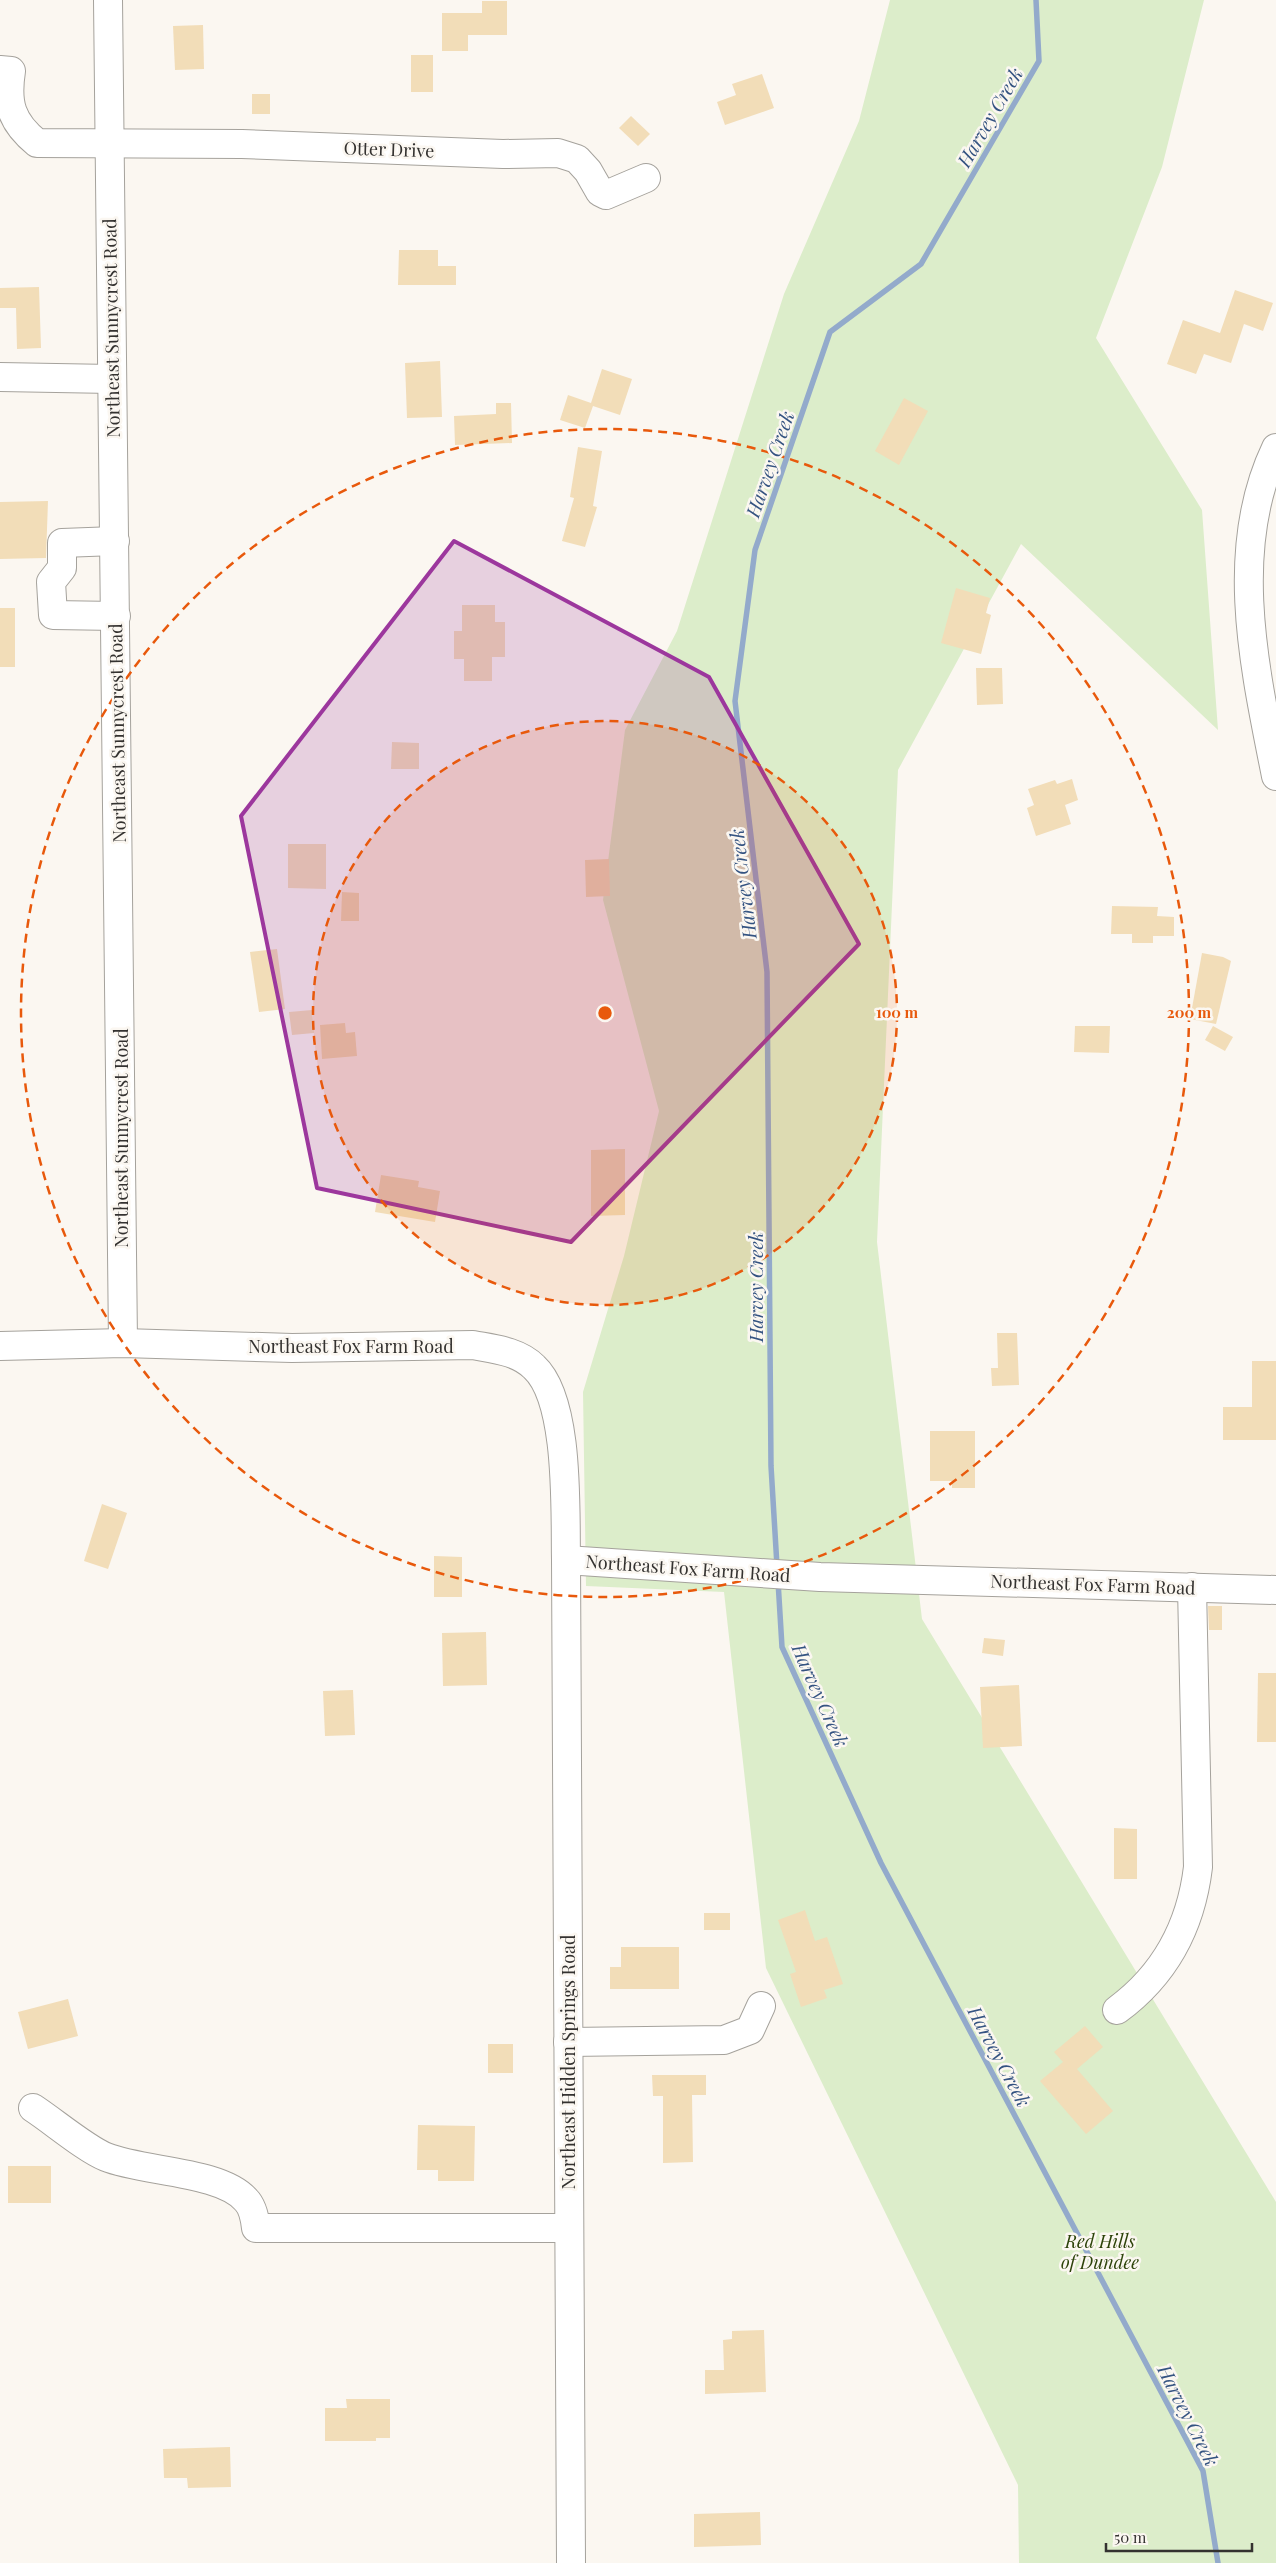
<svg xmlns="http://www.w3.org/2000/svg" width="1276" height="2563" viewBox="0 0 1276 2563" font-family="'Playfair Display',serif">
  <style>
    .green { fill: #dcedca }
    .lines { fill: none; stroke-linecap: round; stroke-linejoin: round }
    .stream { stroke: #93aacb; stroke-width: 5.5 }
    .building { fill: #f2ddb8 }
    .minor-casing { stroke: #a5a29c; stroke-width: 30 }
    .minor { stroke: #fff; stroke-width: 28 }
    .marked { fill: #9c379d; fill-opacity: 0.2; stroke: #9c379d; stroke-width: 4; stroke-linejoin: round }
    .ring { fill: none; stroke: #e8590c; stroke-width: 2.5; stroke-dasharray: 9 6 }
    .labels { text-anchor: middle; dominant-baseline: central; stroke-width: 5; stroke-linejoin: round; paint-order: stroke }
    .street-label { font-size: 18px; fill: #343230; stroke: #fbf7f1 }
    .park-label { font-size: 18px; font-style: italic; fill: #2d430a; stroke: #fbf7f1 }
    .water-label { font-size: 19px; font-style: italic; fill: #345381; stroke: #fbf7f1 }
    .centre { fill: #e8590c; stroke: #fbf7f1; stroke-width: 2.5 }
    .ring-label { font-size: 15px; text-anchor: middle; font-weight: bold; fill: #e8590c; stroke: #fbf7f1; stroke-width: 5; stroke-linejoin: round; paint-order: stroke }
  </style>
  <rect width="100%" height="100%" fill="#fbf7f1"/>
  <!-- green -->
  <path class="green" d="M890 0H1204L1162 167 1096 338 1202 510 1218 730 1021 544 898 770 877 1242 922 1619 1276 2202V2563H1019L1018 2485 766 1968 724 1592 586 1586 583 1392 624 1256 659 1111 603 900 625 730 677 631 784 294 859 121Z"/>
  <g class="lines">
    <!-- stream -->
    <g class="stream">
      <path d="M777 1566 771 1466 767 972 735 701 755 550 830 332 921 264 1039 61 1036 0"/>
      <path d="M778 1581 782 1647 881 1863 1203 2471 1218 2563"/>
    </g>
  </g>
  <!-- building -->
  <g class="building">
    <path d="M482 1H507V35H468V51H442V13H482Z"/>
    <path d="M203 25 204 69 175 70 173 26Z"/>
    <rect x="411" y="55" width="22" height="37"/>
    <path d="M762 74 774 108 725 125 717 102 736 95 732 84Z"/>
    <rect x="252" y="94" width="18" height="20"/>
    <path d="M631 116 650 134 638 146 619 128Z"/>
    <path d="M399 250H438V266H456V285H398Z"/>
    <path d="M39 287 41 348 17 349 16 308H0V288Z"/>
    <path d="M1235 290 1273 303 1263 331 1244 324 1231 363 1204 354 1196 374 1167 364 1183 320 1220 333Z"/>
    <path d="M440 361 442 417 407 418 405 363Z"/>
    <path d="M602 369 632 379 620 415 593 406 585 428 560 420 568 395 591 403Z"/>
    <path d="M904 398 928 411 899 465 875 451Z"/>
    <path d="M496 403H511L512 443 455 445 454 416 496 414Z"/>
    <path d="M578 447 602 451 593 506 597 507 585 547 562 541 574 498 570 497Z"/>
    <path d="M48 501 46 558 0 559V502Z"/>
    <path d="M956 588 990 598 986 613 991 615 981 654 941 643Z"/>
    <path d="M462 605H495V622H505V657H492V681H464V659H454V631H462Z"/>
    <rect x="0" y="608" width="15" height="59"/>
    <path d="M976 668H1002L1003 704 977 705Z"/>
    <path d="M392 742 419 743V769H391Z"/>
    <path d="M1072 779 1078 800 1065 805 1071 824 1036 836 1027 808 1034 805 1028 789 1055 780 1057 784Z"/>
    <path d="M288 844H326V889L288 888Z"/>
    <path d="M609 859 610 896 586 897 585 860Z"/>
    <path d="M342 892 359 893V921H341Z"/>
    <path d="M1112 906 1158 907 1157 916 1174 917V936H1153V943H1132V934H1111Z"/>
    <path d="M277 949 285 1009 259 1012 250 952Z"/>
    <path d="M1202 953 1223 957 1231 961 1216 1024 1190 1019Z"/>
    <path d="M312 1010 314 1033 292 1035 289 1012Z"/>
    <path d="M345 1023 346 1033 355 1032 357 1056 322 1059 320 1025Z"/>
    <path d="M1075 1026H1110L1109 1053 1074 1052Z"/>
    <path d="M1213 1026 1233 1037 1225 1051 1205 1040Z"/>
    <path d="M625 1149V1215L591 1216V1150Z"/>
    <path d="M381 1175 419 1181 418 1187 440 1191 435 1222 375 1212Z"/>
    <path d="M997 1333H1017L1019 1385 992 1386 991 1368H998Z"/>
    <path d="M1252 1361H1276V1440H1223V1407H1252Z"/>
    <path d="M930 1431H975V1488H952V1481H930Z"/>
    <path d="M102 1504 127 1513 108 1569 84 1561Z"/>
    <path d="M434 1556 462 1557V1597H434Z"/>
    <path d="M1208 1606H1222V1630H1209Z"/>
    <path d="M486 1632 487 1685 443 1686 442 1633Z"/>
    <path d="M984 1638 1005 1640 1003 1656 982 1653Z"/>
    <path d="M1258 1673H1276V1742H1257Z"/>
    <path d="M1019 1685 1022 1746 983 1748 980 1687Z"/>
    <path d="M353 1690 355 1735 325 1736 323 1691Z"/>
    <path d="M1114 1828 1137 1829V1879H1114Z"/>
    <path d="M805 1910 815 1941 827 1937 843 1984 824 1990 827 1998 801 2007 790 1974 796 1972 778 1920Z"/>
    <rect x="704" y="1913" width="26" height="17"/>
    <path d="M621 1947H679V1989H610V1967H621Z"/>
    <path d="M68 1999 78 2036 28 2049 18 2012Z"/>
    <path d="M1085 2026 1103 2047 1077 2069 1113 2111 1086 2134 1040 2081 1063 2062 1054 2052Z"/>
    <rect x="488" y="2044" width="25" height="29"/>
    <path d="M652 2075H706V2095H692L693 2162 663 2163V2096H653Z"/>
    <path d="M418 2125 475 2126 474 2181H438V2170H417Z"/>
    <rect x="8" y="2166" width="43" height="37"/>
    <path d="M764 2330 766 2392 705 2394V2370H724L723 2340 732 2339V2331Z"/>
    <path d="M346 2399H390V2438H376V2441H325V2408H347Z"/>
    <path d="M230 2447 231 2487 188 2488 187 2478H164L163 2449Z"/>
    <path d="M760 2512 761 2545 694 2547V2514Z"/>
  </g>
  <g class="lines">
    <!-- minor casing -->
    <g class="minor-casing">
      <g id="minor">
        <path d="M108 0 123 1343"/>
        <path d="M0 70 11 71C6 103 11 122 37 143L242 144 503 154 558 153 577 159 588 171 600 192 606 195 646 178"/>
        <path d="M0 377 112 379"/>
        <path d="M1276 448C1227 550 1255 670 1276 776"/>
        <path d="M115 541 62 543V568L51 582 53 615 116 616"/>
        <path d="M0 1346 123 1343 292 1348 473 1345C494 1349 518 1351 534 1367 570 1400 565 1512 566 1560L571 2563"/>
        <path d="M566 1560 820 1577 1276 1590"/>
        <path d="M1117 2010C1166 1974 1191 1926 1198 1867L1192 1587"/>
        <path d="M568 2042 724 2040 750 2030 761 2006"/>
        <path d="M33 2108C53 2121 86 2149 106 2157 143 2172 221 2171 246 2200 253 2207 255 2219 256 2228H569"/>
      </g>
    </g>
    <!-- minor -->
    <use href="#minor" class="minor"/>
  </g>
  <!-- marked area -->
  <path class="marked" d="M454 541 709 677 859 944 571 1242 317 1188 241 816Z"/>
  <!-- distance rings -->
  <circle cx="605" cy="1013" r="292" fill="#e8590c" fill-opacity=".12"/>
  <g class="ring">
    <circle cx="605" cy="1013" r="292"/>
    <circle cx="605" cy="1013" r="584"/>
  </g>
  <g class="labels">
    <!-- street labels -->
    <g class="street-label">
      <text transform="translate(389 149) rotate(2)">Otter Drive</text>
      <text transform="translate(111 328) rotate(-91)">Northeast Sunnycrest Road</text>
      <text transform="translate(117 733) rotate(-91)">Northeast Sunnycrest Road</text>
      <text transform="translate(121 1138) rotate(-90)">Northeast Sunnycrest Road</text>
      <text x="351" y="1346">Northeast Fox Farm Road</text>
      <text transform="translate(688 1568) rotate(4)">Northeast Fox Farm Road</text>
      <text transform="translate(1093 1584) rotate(2)">Northeast Fox Farm Road</text>
      <text transform="translate(568 2062) rotate(-90)">Northeast Hidden Springs Road</text>
    </g>
    <!-- park labels -->
    <g class="park-label">
      <text x="1100" y="2241">Red Hills<tspan x="1100" dy="21">of Dundee</tspan></text>
    </g>
    <!-- water labels -->
    <g class="water-label">
      <text transform="translate(989 117) rotate(-60)">Harvey Creek</text>
      <text transform="translate(769 464) rotate(-71)">Harvey Creek</text>
      <text transform="translate(742 884) rotate(-97)">Harvey Creek</text>
      <text transform="translate(755 1287) rotate(-90)">Harvey Creek</text>
      <text transform="translate(821 1695) rotate(66)">Harvey Creek</text>
      <text transform="translate(1000 2056) rotate(62)">Harvey Creek</text>
      <text transform="translate(1189 2415) rotate(63)">Harvey Creek</text>
    </g>
  </g>
  <circle cx="605" cy="1013" r="8" class="centre"/>
  <g class="ring-label">
    <text x="897" y="1018">100 m</text>
    <text x="1189" y="1018">200 m</text>
  </g>
  <!-- scale -->
  <path d="M1106 2543v8h146v-8" fill="none" stroke="#343230" stroke-width="2.5"/>
  <text x="1114" y="2543" font-size="15" fill="#343230" stroke="#fbf7f1" stroke-width="4" paint-order="stroke">50 m</text>
</svg>
